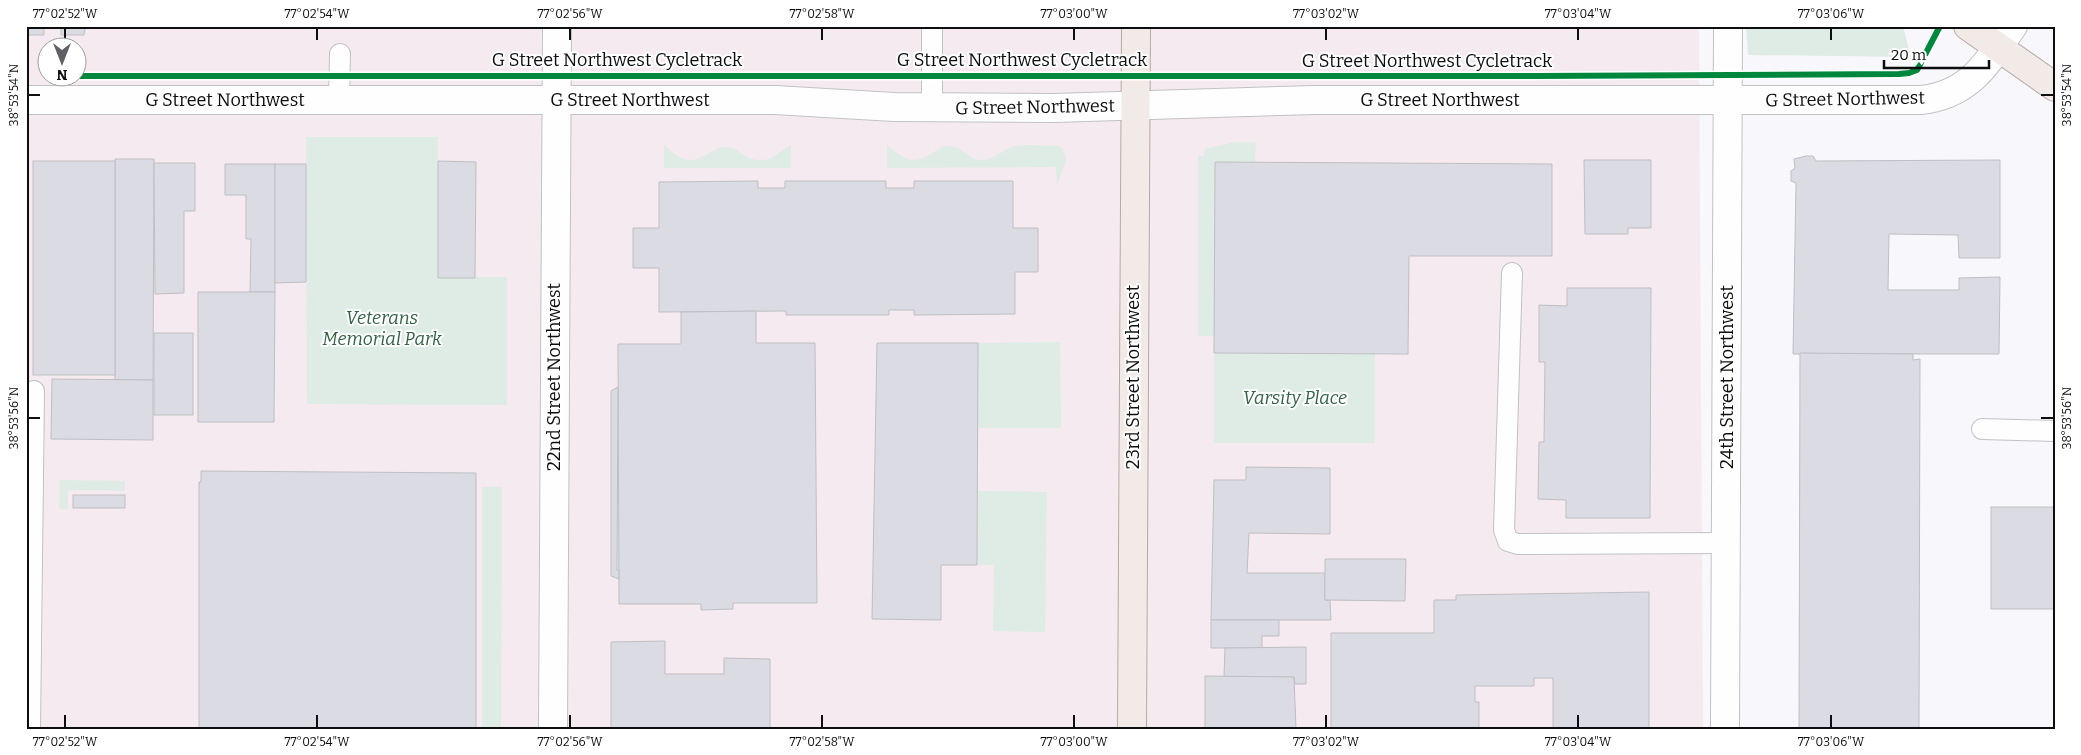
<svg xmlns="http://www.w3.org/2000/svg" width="2081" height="755" viewBox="0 0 2081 755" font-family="Bitter,serif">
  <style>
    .education { fill: #f5eaef; fill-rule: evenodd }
    .green { fill: #dfebe5 }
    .building { fill: #dadbe3; stroke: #bfbfc2 }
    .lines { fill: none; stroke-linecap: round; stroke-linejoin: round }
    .service-casing { stroke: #c1c2c4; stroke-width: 22 }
    .minor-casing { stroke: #c1c2c4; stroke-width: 30 }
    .tertiary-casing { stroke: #c1c2c4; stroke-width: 30 }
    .primary-casing { stroke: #b7a9a6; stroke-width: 30 }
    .service { stroke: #fefeff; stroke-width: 20 }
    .minor { stroke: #fefeff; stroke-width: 28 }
    .tertiary { stroke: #fefeff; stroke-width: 28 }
    .primary { stroke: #f1eae7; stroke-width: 28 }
    .cycleway-casing { stroke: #fff; stroke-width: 9 }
    .cycleway { stroke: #00873e; stroke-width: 6 }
    .ticks { fill: none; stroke: #0d0e10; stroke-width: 2 }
    .labels { text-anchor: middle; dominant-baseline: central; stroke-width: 4; stroke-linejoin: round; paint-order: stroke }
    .street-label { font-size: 18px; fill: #0d0e10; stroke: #fff }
    .park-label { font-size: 18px; font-style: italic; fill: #316345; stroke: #fff }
    .neatline { fill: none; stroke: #0d0e10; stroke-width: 2 }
    .ticks-label { font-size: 12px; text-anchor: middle; fill: #0d0e10 }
  </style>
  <rect width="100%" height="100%" fill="#f8f8fc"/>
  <!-- education -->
  <path class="education" d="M26 26H1699L1703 729H26ZM48 48H78V78H48Z"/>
  <!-- green -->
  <g class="green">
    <path d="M1746 26H1903L1911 57 1748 55Z"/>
    <path d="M306 137H438V277H507V405L307 404Z"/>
    <path d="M1234 142H1256L1255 162H1216L1215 336H1198V156H1204L1205 149Z"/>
    <path d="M664 145C683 161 687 166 711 152 715 150 719 147 725 147 730 146 734 149 739 152 765 168 768 159 791 145V168H664Z"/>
    <path d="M887 145C906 160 911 166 934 152 938 149 943 146 948 146 961 145 970 161 983 160 995 159 1004 149 1015 146 1028 144 1044 146 1058 146L1063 149 1066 160 1057 185 1056 167 887 168Z"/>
    <path d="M1060 342 1061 428H978V343Z"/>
    <path d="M1214 353 1375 354V443H1214Z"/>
    <path d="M60 480 125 481V491L68 490V509H59Z"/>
    <path d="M482 487H502L501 729H482Z"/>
    <path d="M978 491 1047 492 1045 632 993 631 994 565H977Z"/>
  </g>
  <!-- building -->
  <g class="building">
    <path d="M26 26H88V28L85 29 84 35H61V28H44V35H26Z"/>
    <path d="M1806 156H1813L1816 161 2000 160V258H1959L1958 235 1889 234 1888 290H1959V278L2000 277 1999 354H1793L1796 183 1791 181V171L1795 168 1794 159Z"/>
    <path d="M26 158 28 324H26Z"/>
    <path d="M115 159H154L153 380H115Z"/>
    <path d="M1584 160H1651V228H1628V234H1585Z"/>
    <rect x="33" y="161" width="82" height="214"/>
    <path d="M438 161 476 162 475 278H438Z"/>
    <path d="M1215 162 1552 164V256H1409L1408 354 1214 353Z"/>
    <path d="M154 163H195V211H184V293L155 294Z"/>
    <path d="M225 164H275V292H250L251 239H246V195H225Z"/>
    <path d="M275 164H306V282L275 283Z"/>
    <path d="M758 181V188H785V181H886V188H914V181H1013V228H1038V272H1015V314L914 315V310H889V315H786V311L659 312V268H633V228H659V182Z"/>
    <path d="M1567 288H1651L1650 518H1566V500L1538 499 1539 442H1544L1545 362H1539V305L1567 306Z"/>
    <path d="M198 292H275L274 422H198Z"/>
    <path d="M756 311V343H815L817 603H733V609L701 610V604H619L618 344H681V312Z"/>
    <rect x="154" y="333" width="39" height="82"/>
    <path d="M877 343H978L977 565H941V620L872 619Z"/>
    <path d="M1800 353 1913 354V360L1920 359 1919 729H1799Z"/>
    <path d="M52 379 153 380V440L51 439Z"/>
    <path d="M618 387 617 570H619V579L611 576V391Z"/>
    <path d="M1246 467 1330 468V534L1249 533 1247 573H1325V600H1330L1331 620H1211L1214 480H1246Z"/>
    <path d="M201 471 476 473V729H199V482H201Z"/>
    <rect x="73" y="495" width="52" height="13"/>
    <rect x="1991" y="507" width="64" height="102"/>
    <path d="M1325 559H1406L1405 601 1325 600Z"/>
    <path d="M1649 592V729H1553V678H1534V686H1475V702H1479V729H1331V633H1434V600H1456V595Z"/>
    <path d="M1211 620H1279V636H1262V648H1211Z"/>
    <path d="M665 641V674H724V658L770 659V729H611V642Z"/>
    <path d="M1306 647V684H1295L1294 677H1224L1225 648Z"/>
    <path d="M1205 676 1294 677 1296 729H1205Z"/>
  </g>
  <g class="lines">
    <!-- service casing -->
    <g class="service-casing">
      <g id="service">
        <path d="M932 26V107"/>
        <path d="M339 100 340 54"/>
        <path d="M1512 273 1504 530 1508 541 1518 544 1726 543"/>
        <path d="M1982 429 2055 431"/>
        <path d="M30 729 34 391"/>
      </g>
    </g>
    <!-- minor casing -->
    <g class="minor-casing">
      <path id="minor" d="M1725 729 1728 26"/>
    </g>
    <!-- tertiary casing -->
    <g class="tertiary-casing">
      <g id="tertiary">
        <path d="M26 100H775L894 107 1054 108 1314 100H1921C1970 95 1987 63 2013 26"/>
        <path d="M553 729 557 26"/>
      </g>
    </g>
    <!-- primary casing -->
    <g class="primary-casing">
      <g id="primary">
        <path d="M1968 26 2055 87"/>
        <path d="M1132 729 1136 26"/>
      </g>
    </g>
    <!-- service -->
    <use href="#service" class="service"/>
    <!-- minor -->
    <use href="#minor" class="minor"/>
    <!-- tertiary -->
    <use href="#tertiary" class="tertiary"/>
    <!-- primary -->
    <use href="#primary" class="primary"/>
    <!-- cycleway casing -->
    <g class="cycleway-casing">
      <path id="cycleway" d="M78 76H1536L1899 74 1909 73 1917 70 1940 26"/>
    </g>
    <!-- cycleway -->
    <use href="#cycleway" class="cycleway"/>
  </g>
  <!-- ticks -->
  <path class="ticks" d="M65 28V40M317 28V40M570 28V40M822 28V40M1074 28V40M1326 28V40M1578 28V40M1831 28V40M28 95H40M2041 95H2054M28 418H40M2041 418H2054M65 715V728M317 715V728M570 715V728M822 715V728M1074 715V728M1326 715V728M1578 715V728M1831 715V728"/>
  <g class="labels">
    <!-- street labels -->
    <g class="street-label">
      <text x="617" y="60">G Street Northwest Cycletrack</text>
      <text x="1022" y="60">G Street Northwest Cycletrack</text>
      <text x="1427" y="61">G Street Northwest Cycletrack</text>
      <text transform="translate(1845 99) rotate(-1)">G Street Northwest</text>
      <text x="225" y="100">G Street Northwest</text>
      <text x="630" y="100">G Street Northwest</text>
      <text x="1440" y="100">G Street Northwest</text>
      <text transform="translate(1035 107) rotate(-1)">G Street Northwest</text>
      <text transform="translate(554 377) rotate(-90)">22nd Street Northwest</text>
      <text transform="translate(1133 377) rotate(-90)">23rd Street Northwest</text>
      <text transform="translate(1727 377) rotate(-90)">24th Street Northwest</text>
    </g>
    <!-- park labels -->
    <g class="park-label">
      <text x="382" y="318">Veterans<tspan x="382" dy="21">Memorial Park</tspan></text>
      <text x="1295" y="398">Varsity Place</text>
    </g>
  </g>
  <!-- border -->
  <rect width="2081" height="755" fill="none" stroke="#ffffff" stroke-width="55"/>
  <!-- north arrow -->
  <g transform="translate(62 62) rotate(180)"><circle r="24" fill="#ffffff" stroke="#9e9f9f"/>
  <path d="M0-4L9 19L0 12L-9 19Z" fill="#5f6063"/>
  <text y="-8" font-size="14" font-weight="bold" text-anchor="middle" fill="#0d0e10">N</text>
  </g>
  <!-- scale -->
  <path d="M1884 60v8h105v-8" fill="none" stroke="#0d0e10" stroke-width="2.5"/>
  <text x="1891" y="60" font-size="15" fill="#0d0e10" stroke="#ffffff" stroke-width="4" paint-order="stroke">20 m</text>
  <rect x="28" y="28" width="2026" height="700" class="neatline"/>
  <g class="ticks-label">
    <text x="65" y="18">77°02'52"W</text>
    <text x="317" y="18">77°02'54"W</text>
    <text x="570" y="18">77°02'56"W</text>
    <text x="822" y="18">77°02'58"W</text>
    <text x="1074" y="18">77°03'00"W</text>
    <text x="1326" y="18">77°03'02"W</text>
    <text x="1578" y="18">77°03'04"W</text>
    <text x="1831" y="18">77°03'06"W</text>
    <text transform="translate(2067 95) rotate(-90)" y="4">38°53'54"N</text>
    <text transform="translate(14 95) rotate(-90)" y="4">38°53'54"N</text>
    <text transform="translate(2067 418) rotate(-90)" y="4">38°53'56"N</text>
    <text transform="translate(14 418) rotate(-90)" y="4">38°53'56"N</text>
    <text x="65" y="746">77°02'52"W</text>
    <text x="317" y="746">77°02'54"W</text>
    <text x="570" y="746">77°02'56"W</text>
    <text x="822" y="746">77°02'58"W</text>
    <text x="1074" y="746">77°03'00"W</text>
    <text x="1326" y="746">77°03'02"W</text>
    <text x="1578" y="746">77°03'04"W</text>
    <text x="1831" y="746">77°03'06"W</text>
  </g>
</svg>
